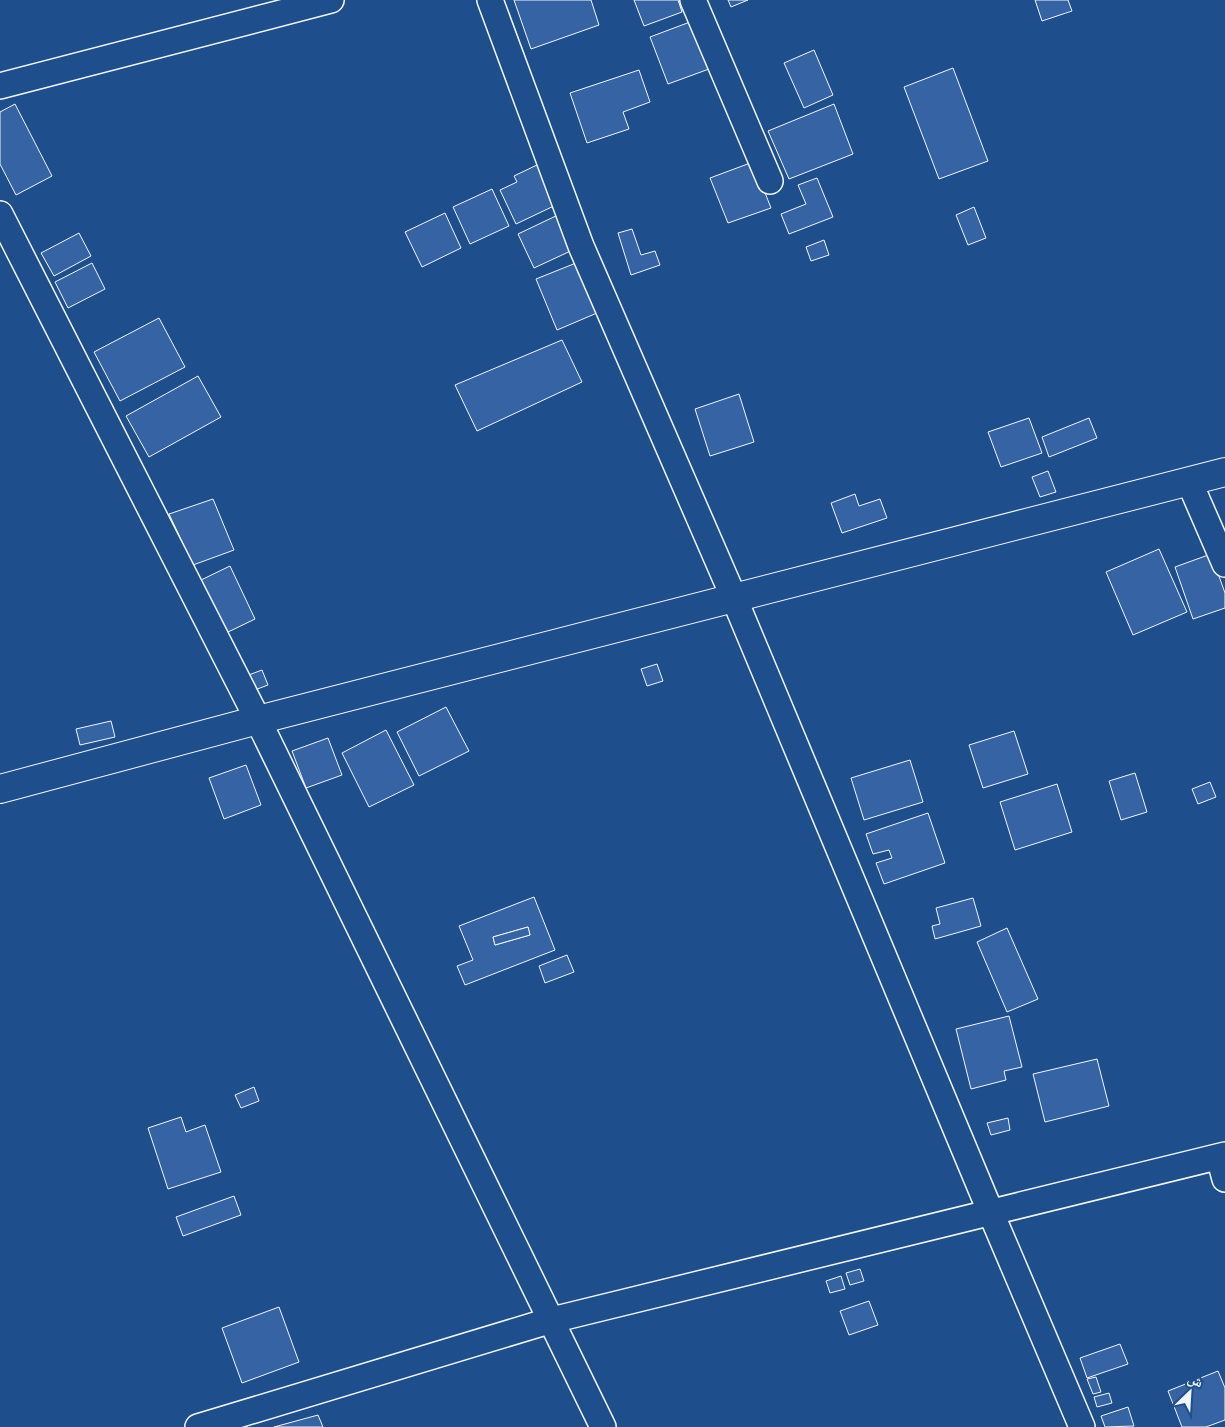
<svg xmlns="http://www.w3.org/2000/svg" width="1225" height="1427" viewBox="0 0 1225 1427" font-family="Lato,'Noto Naskh Arabic',sans-serif">
  <style>
    .building { fill: #3563a3; stroke: #f2f6ff; fill-rule: evenodd }
    .lines { fill: none; stroke-linecap: round; stroke-linejoin: round }
    .minor-casing { stroke: #f2f6ff; stroke-width: 28 }
    .secondary-casing { stroke: #f2f6ff; stroke-width: 30 }
    .minor { stroke: #1f4e8c; stroke-width: 25 }
    .secondary { stroke: #1f4e8c; stroke-width: 28 }
  </style>
  <rect width="100%" height="100%" fill="#1f4e8c"/>
  <!-- building -->
  <g class="building">
    <path d="M514 0H591L599 25 531 49Z"/>
    <path d="M634 0H678L682 12 644 26Z"/>
    <path d="M728 0H748L731 7Z"/>
    <path d="M1035 0H1068L1072 11 1042 21Z"/>
    <path d="M690 22 709 69 668 84 650 37Z"/>
    <path d="M814 50 833 95 804 108 784 63Z"/>
    <path d="M953 68 988 161 939 179 904 87Z"/>
    <path d="M639 70 650 102 623 112 629 129 587 143 570 93Z"/>
    <path d="M15 104 52 176 16 195 0 164V112Z"/>
    <path d="M834 104 853 154 789 179 768 131Z"/>
    <path d="M753 162 771 208 728 223 710 178Z"/>
    <path d="M539 164 558 204 516 224 500 190 517 182 514 176Z"/>
    <path d="M817 178 833 217 789 234 781 214 806 204 798 185Z"/>
    <path d="M492 189 509 226 470 244 453 207Z"/>
    <path d="M974 207 986 238 968 245 956 215Z"/>
    <path d="M445 213 461 248 422 267 405 232Z"/>
    <path d="M560 214 577 248 534 268 518 234Z"/>
    <path d="M632 229 641 255 655 251 660 265 631 275 618 233Z"/>
    <path d="M79 233 91 256 54 276 41 253Z"/>
    <path d="M824 240 829 255 811 261 806 247Z"/>
    <path d="M92 263 105 289 68 308 55 282Z"/>
    <path d="M576 263 597 313 557 330 536 279Z"/>
    <path d="M159 318 185 367 120 401 94 352Z"/>
    <path d="M562 340 582 382 477 431 455 385Z"/>
    <path d="M198 376 221 417 149 457 126 416Z"/>
    <path d="M739 394 754 442 710 456 695 409Z"/>
    <path d="M1029 418 1042 453 1001 467 988 432Z"/>
    <path d="M1089 418 1097 438 1049 457 1042 437Z"/>
    <path d="M1048 471 1056 492 1040 497 1032 477Z"/>
    <path d="M855 494 859 506 880 499 887 518 842 533 831 503Z"/>
    <path d="M213 499 234 550 193 565 169 514Z"/>
    <path d="M1159 549 1187 612 1133 635 1106 572Z"/>
    <path d="M1211 554 1225 593V608L1193 619 1175 567Z"/>
    <path d="M230 566 255 619 226 633 201 580Z"/>
    <path d="M657 664 663 681 647 686 641 669Z"/>
    <path d="M262 670 268 685 252 691 246 676Z"/>
    <path d="M446 707 469 751 419 776 397 732Z"/>
    <path d="M111 721 115 737 80 745 76 729Z"/>
    <path d="M386 730 414 785 369 807 342 753Z"/>
    <path d="M1014 731 1028 774 983 788 969 745Z"/>
    <path d="M328 738 342 775 306 788 292 751Z"/>
    <path d="M910 760 923 802 864 820 851 778Z"/>
    <path d="M246 765 261 805 224 819 209 778Z"/>
    <path d="M1135 773 1147 812 1121 820 1109 781Z"/>
    <path d="M1210 782 1216 797 1198 804 1192 789Z"/>
    <path d="M1057 784 1072 832 1015 850 1000 802Z"/>
    <path d="M928 813 945 863 884 884 876 863 892 858 889 850 873 854 866 834Z"/>
    <path d="M534 897 555 950 465 985 457 966 473 960 459 926ZM528 927 530 935 495 945 493 937Z"/>
    <path d="M973 898 981 926 935 939 932 926 940 924 936 908Z"/>
    <path d="M528 927 530 935 495 945 493 937Z"/>
    <path d="M1007 928 1038 999 1007 1012 977 942Z"/>
    <path d="M567 955 574 972 545 983 539 966Z"/>
    <path d="M1009 1016 1022 1067 1004 1071 1006 1080 971 1089 956 1029Z"/>
    <path d="M1097 1059 1109 1106 1045 1122 1033 1074Z"/>
    <path d="M254 1087 259 1101 241 1108 235 1095Z"/>
    <path d="M181 1117 186 1132 205 1125 221 1172 168 1189 148 1128Z"/>
    <path d="M1008 1118 1010 1130 991 1135 987 1123Z"/>
    <path d="M234 1196 241 1215 183 1236 176 1217Z"/>
    <path d="M860 1269 864 1281 850 1285 846 1273Z"/>
    <path d="M841 1276 845 1289 830 1293 826 1281Z"/>
    <path d="M869 1301 878 1325 849 1335 840 1311Z"/>
    <path d="M279 1307 299 1362 242 1383 222 1328Z"/>
    <path d="M1120 1344 1128 1364 1087 1378 1080 1358Z"/>
    <path d="M1218 1371 1225 1388V1420L1206 1427H1182L1168 1391Z"/>
    <path d="M1096 1377 1101 1392 1093 1394 1087 1379Z"/>
    <path d="M1109 1393 1112 1403 1097 1407 1094 1397Z"/>
    <path d="M1128 1407 1134 1426 1105 1427 1101 1416Z"/>
    <path d="M318 1415 323 1427H274Z"/>
  </g>
  <g class="lines">
    <!-- minor casing -->
    <g class="minor-casing">
      <g id="minor">
        <path d="M490 0 581 246 734 598 991 1213 1082 1427"/>
        <path d="M693 0 770 181"/>
        <path d="M0 86 331 0"/>
        <path d="M0 214 258 720 603 1427"/>
        <path d="M1189 481 1225 564"/>
        <path d="M1219 1157 1225 1179"/>
        <path d="M198 1427 552 1320 1225 1155"/>
      </g>
    </g>
    <!-- secondary casing -->
    <g class="secondary-casing">
      <path id="secondary" d="M0 789 258 720 1225 472"/>
    </g>
    <!-- minor -->
    <use href="#minor" class="minor"/>
    <!-- secondary -->
    <use href="#secondary" class="secondary"/>
  </g>
  <!-- north arrow -->
  <g transform="translate(1190 1392) rotate(25)" stroke="#1f4e8c" stroke-width="4" paint-order="stroke">
  <path d="M0-4L9 19L0 12L-9 19Z" fill="#f2f6ff"/>
  <text y="-8" font-size="14" font-weight="bold" text-anchor="middle" fill="#f2f6ff">ش</text>
  </g>
</svg>
